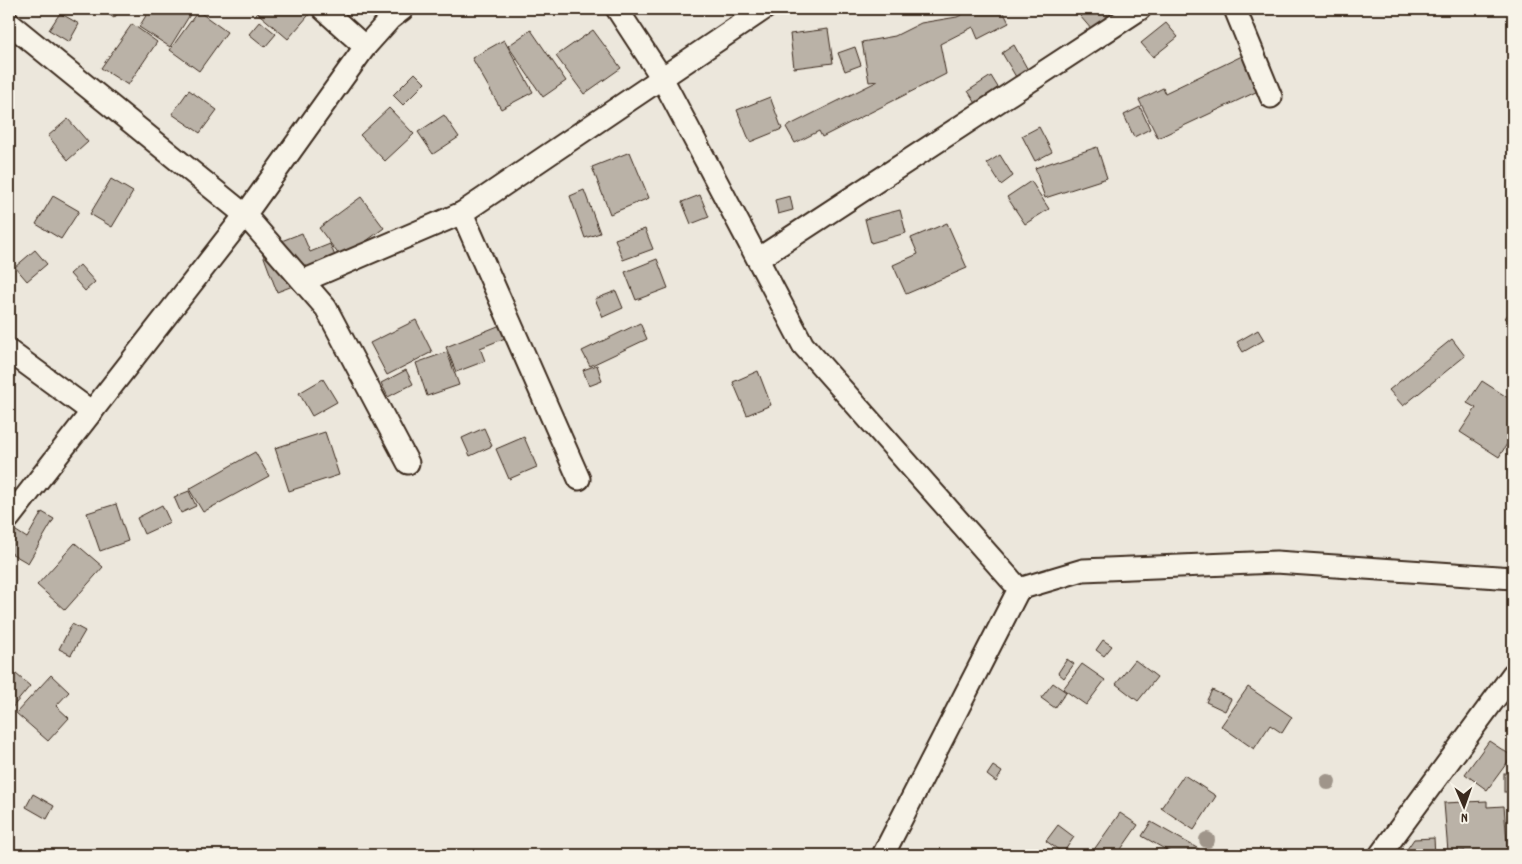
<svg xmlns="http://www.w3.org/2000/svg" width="1522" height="864" viewBox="0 0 1522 864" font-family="Dekko,sans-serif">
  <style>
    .building { fill: #bab2a7; stroke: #3b2a1e }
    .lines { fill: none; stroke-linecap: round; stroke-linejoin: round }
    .minor-casing { stroke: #3b2a1e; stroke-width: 25 }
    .minor { stroke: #f7f3e8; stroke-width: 21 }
    .tree { fill: #9f958a }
  </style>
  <rect width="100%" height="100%" fill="#ece7dc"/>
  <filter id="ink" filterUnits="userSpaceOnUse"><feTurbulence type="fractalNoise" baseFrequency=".02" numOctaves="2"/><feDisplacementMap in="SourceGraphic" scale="10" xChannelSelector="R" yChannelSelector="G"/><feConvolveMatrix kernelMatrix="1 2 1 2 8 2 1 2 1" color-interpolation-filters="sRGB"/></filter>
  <g filter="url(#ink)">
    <!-- building -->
    <g class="building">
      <path d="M103 9H121L114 18 102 10Z"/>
      <path d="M150 9H184L191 13 170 47 139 27Z"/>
      <path d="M253 9H314L288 39Z"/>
      <path d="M974 9H1002L1009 23 978 39 973 27 940 44 946 74 822 137 819 131 795 143 786 127 878 81 869 82 862 42 895 36 921 23 957 17Z"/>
      <path d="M1089 9H1103L1109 17 1092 30 1080 16Z"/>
      <path d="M198 11 227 32 199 71 170 50Z"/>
      <path d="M60 13 79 24 69 42 49 30Z"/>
      <path d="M260 21 276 34 265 47 249 34Z"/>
      <path d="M1166 23 1178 37 1153 57 1141 43Z"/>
      <path d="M132 24 157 42 128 85 101 68Z"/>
      <path d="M828 29 833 63 794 68 790 34Z"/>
      <path d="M531 30 566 81 543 97 508 46Z"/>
      <path d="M593 30 621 68 584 94 556 56Z"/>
      <path d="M504 40 533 92 501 109 472 58Z"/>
      <path d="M1014 45 1028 70 1016 77 1002 53Z"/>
      <path d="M855 47 861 65 845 71 838 53Z"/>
      <path d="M1242 56 1258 91 1158 138 1139 100 1163 88 1165 93Z"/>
      <path d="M415 73 425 83 403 105 393 95Z"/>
      <path d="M991 76 999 89 977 105 968 91Z"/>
      <path d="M189 90 217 110 200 133 172 114Z"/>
      <path d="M770 97 782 129 750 142 737 110Z"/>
      <path d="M1140 107 1150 129 1134 137 1124 115Z"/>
      <path d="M389 108 414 134 385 161 360 135Z"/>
      <path d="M444 115 459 137 433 154 418 132Z"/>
      <path d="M68 119 88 142 68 160 48 136Z"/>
      <path d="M1039 127 1052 152 1035 161 1022 136Z"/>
      <path d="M1097 147 1107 178 1045 198 1035 168Z"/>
      <path d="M630 152 649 198 610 214 592 167Z"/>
      <path d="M1000 155 1013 176 1001 185 987 163Z"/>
      <path d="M111 179 133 192 112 227 90 214Z"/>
      <path d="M1031 181 1049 209 1025 224 1007 197Z"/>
      <path d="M584 190 600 233 585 238 570 196Z"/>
      <path d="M700 195 709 217 691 224 682 202Z"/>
      <path d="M53 196 79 211 61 239 36 224Z"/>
      <path d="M790 196 793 210 778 214 775 200Z"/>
      <path d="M361 197 384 228 342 259 319 228Z"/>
      <path d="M900 210 906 233 871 243 865 219Z"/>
      <path d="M947 223 967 268 906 294 893 265 918 254 911 238Z"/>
      <path d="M645 229 653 249 623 260 615 239Z"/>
      <path d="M302 233 310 252 330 244 340 268 277 292 261 249Z"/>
      <path d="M35 250 47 264 27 281 15 267Z"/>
      <path d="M657 259 668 288 636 300 625 272Z"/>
      <path d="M80 265 95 282 85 291 70 274Z"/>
      <path d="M616 291 623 308 603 317 595 299Z"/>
      <path d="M1513 308V324L1505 318Z"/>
      <path d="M518 318 523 331 480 348 485 361 456 372 446 347Z"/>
      <path d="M416 320 432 352 387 375 370 343Z"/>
      <path d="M640 323 647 339 590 366 582 351Z"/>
      <path d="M1258 330 1264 340 1243 352 1237 342Z"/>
      <path d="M1452 339 1465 356 1403 406 1389 390Z"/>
      <path d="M447 352 459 385 427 396 416 363Z"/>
      <path d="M597 365 602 381 589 386 583 370Z"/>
      <path d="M406 370 413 384 388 397 381 383Z"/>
      <path d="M758 371 771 405 747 415 733 382Z"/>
      <path d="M323 379 337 402 312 416 299 393Z"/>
      <path d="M1482 381 1513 401V434L1499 457 1460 432 1476 408 1467 403Z"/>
      <path d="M1513 383V396L1507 391Z"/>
      <path d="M484 428 492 446 470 456 462 438Z"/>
      <path d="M325 432 339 475 289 491 275 448Z"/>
      <path d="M524 437 537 467 509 479 496 449Z"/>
      <path d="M255 452 269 476 203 512 189 489Z"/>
      <path d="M189 491 196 506 181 513 174 497Z"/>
      <path d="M116 504 128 541 100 551 87 513Z"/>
      <path d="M162 505 170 522 144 534 137 518Z"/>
      <path d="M42 512 54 519 28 563 9 552V536L13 529 27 538Z"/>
      <path d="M75 543 103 567 65 610 37 585Z"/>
      <path d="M72 624 85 631 71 655 59 649Z"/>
      <path d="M1103 640 1112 646 1104 656 1096 650Z"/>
      <path d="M1067 659 1074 664 1064 678 1058 673Z"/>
      <path d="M1135 660 1157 677 1138 701 1116 684Z"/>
      <path d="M1082 664 1105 680 1086 705 1063 689Z"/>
      <path d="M9 668 30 686 11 709 9 707Z"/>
      <path d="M51 675 69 692 56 706 69 718 48 741 16 713Z"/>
      <path d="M1053 683 1066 692 1055 708 1041 698Z"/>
      <path d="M1248 687 1292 717 1282 733 1270 725 1254 749 1221 726Z"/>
      <path d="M1212 690 1231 699 1225 711 1206 702Z"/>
      <path d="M1489 741 1512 756 1487 790 1465 774Z"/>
      <path d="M993 766 1002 772 996 782 987 775Z"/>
      <rect x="1504" y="773" width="9" height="19"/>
      <path d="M1184 775 1216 796 1194 830 1161 808Z"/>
      <path d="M33 794 54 806 47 819 26 807Z"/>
      <path d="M1487 801V807L1504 806 1508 855H1465V851L1448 852 1444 803Z"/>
      <path d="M1120 813 1138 825 1117 855H1099L1093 851Z"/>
      <path d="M1151 822 1204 852 1203 855H1175L1142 836Z"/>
      <path d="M1058 825 1074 837 1063 853 1046 841Z"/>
      <path d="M1434 838 1435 855H1403L1414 839Z"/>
    </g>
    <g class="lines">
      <!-- minor casing -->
      <g class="minor-casing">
        <g id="minor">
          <path d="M323 9 365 47"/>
          <path d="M617 9 662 78 803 345 1019 589 883 855"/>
          <path d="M1235 9 1271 97"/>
          <path d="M9 23 245 215 326 308 408 463"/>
          <path d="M462 213 579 479"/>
          <path d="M758 259 1140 9"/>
          <path d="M303 281 462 213 764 9"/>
          <path d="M9 351 92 412"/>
          <path d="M9 518 245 215 365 47 390 19 403 9"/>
          <path d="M1019 589 1083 570 1276 562 1513 578"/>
          <path d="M1380 855 1513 674"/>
        </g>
      </g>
      <!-- minor -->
      <use href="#minor" class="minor"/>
    </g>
    <!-- trees -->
    <g class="tree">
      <circle cx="1328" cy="782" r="8"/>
      <circle cx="1207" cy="840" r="8"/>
    </g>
  </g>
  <!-- margin -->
  <rect width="1522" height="864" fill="none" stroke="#f7f3e8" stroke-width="30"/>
  <rect x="15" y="15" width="1492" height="834" fill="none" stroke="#3b2a1e" stroke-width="2" filter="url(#ink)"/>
  <!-- north arrow -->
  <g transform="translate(1464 806) rotate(178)" stroke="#f7f3e8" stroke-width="4" paint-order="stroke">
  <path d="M0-4L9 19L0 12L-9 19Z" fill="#3b2a1e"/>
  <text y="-8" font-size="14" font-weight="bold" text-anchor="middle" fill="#3b2a1e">N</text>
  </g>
</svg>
